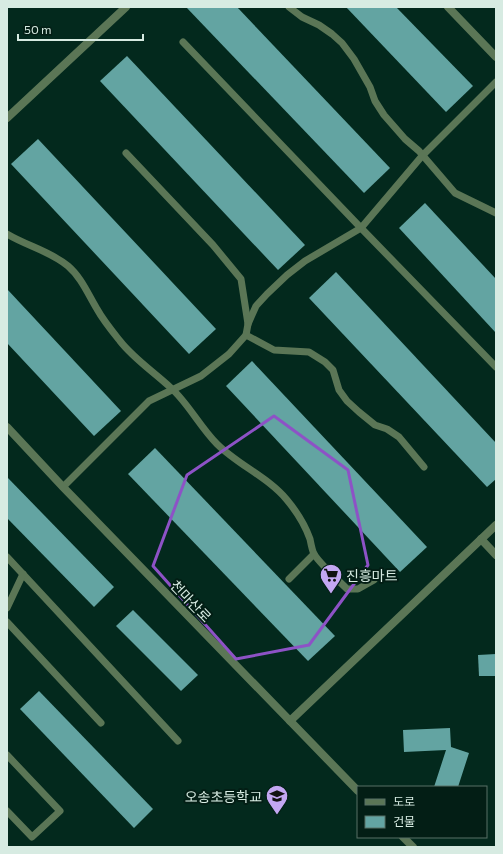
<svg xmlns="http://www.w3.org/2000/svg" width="503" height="854" viewBox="0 0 503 854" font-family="Commissioner,'Noto Sans KR',sans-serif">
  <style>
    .building { fill: #63a4a2 }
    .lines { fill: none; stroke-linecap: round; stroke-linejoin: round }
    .service { stroke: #5b7656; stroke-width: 7 }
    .minor { stroke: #5b7656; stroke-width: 8 }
    .marked { fill: none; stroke: #8d52c6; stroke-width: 3; stroke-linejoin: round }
    .labels { text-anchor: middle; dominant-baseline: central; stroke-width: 4; stroke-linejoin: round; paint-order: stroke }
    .poi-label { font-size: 14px; fill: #d7ebe2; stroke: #031e15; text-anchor: start }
    .street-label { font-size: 14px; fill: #d7ebe2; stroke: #031e15 }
  </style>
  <rect width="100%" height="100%" fill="#03291d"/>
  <!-- building -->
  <g class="building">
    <path d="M186 7H237L390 168 364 193Z"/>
    <path d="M346 7H396L473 86 446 112Z"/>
    <path d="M127 56 305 245 278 270 100 81Z"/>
    <path d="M38 139 216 329 189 354 11 164Z"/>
    <path d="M425 203 496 279V333L399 228Z"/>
    <path d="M336 272 496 443V479L487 487 309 298Z"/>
    <path d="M7 289 121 411 94 436 7 343Z"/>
    <path d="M252 361 427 547 400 572 226 386Z"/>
    <path d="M155 448 335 636 308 661 128 474Z"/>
    <path d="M7 477 114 587 94 607 7 518Z"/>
    <path d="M133 610 198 675 181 691 116 626Z"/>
    <path d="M496 654V676H479L478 655Z"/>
    <path d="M39 691 153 809 134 828 20 709Z"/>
    <path d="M450 728 451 747 469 753 458 787H434L446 750 404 752 403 730Z"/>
  </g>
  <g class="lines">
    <!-- service -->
    <g class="service">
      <path d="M289 7 302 17 319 25 332 34 342 43 354 59 370 87 375 101 384 115 405 139 419 151 455 193 496 213"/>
      <path d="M183 42 361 228 496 367"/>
      <path d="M126 153 213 245 241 279 248 324"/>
      <path d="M7 234C27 246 50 251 68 266 81 277 88 294 97 309 103 320 112 331 120 341 134 359 154 372 171 388 188 403 200 427 217 444 238 465 268 477 287 500 297 512 305 525 310 539 311 544 312 550 314 554 320 564 338 580 347 589H358L374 580"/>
      <path d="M246 335 274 350 309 352 325 362 333 370 339 390 347 401 359 412 375 425 387 429 399 437 424 467"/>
      <path d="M63 487 149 401 201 376 229 354 246 335 248 324 256 306 267 294 287 275 305 261 361 228 422 156 496 82"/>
      <path d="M7 557 178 741"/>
      <path d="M289 579 314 554"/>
      <path d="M7 608 23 574"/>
      <path d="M7 622 101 723"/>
      <path d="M7 755 60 811 32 837 7 811"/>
    </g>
    <!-- minor -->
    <g class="minor">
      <path d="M448 7 496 57"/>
      <path d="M7 118 126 7"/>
      <path d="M7 427 63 487 358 791"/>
      <path d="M481 539 496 555"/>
      <path d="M290 721 496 525"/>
      <path d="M403 837 413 847"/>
    </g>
  </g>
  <!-- marked area -->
  <path class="marked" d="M274 416 348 470 368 565 309 645 236 659 153 566 187 475Z"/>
  <!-- icons -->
  <defs>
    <g id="supermarket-pin" transform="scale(1.15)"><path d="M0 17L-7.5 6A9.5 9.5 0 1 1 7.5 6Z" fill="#c3a7f2" stroke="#031e15"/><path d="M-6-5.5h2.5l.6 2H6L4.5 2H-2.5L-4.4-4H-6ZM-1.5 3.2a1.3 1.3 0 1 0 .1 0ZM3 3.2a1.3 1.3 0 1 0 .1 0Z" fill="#111"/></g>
    <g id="school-pin" transform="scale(1.15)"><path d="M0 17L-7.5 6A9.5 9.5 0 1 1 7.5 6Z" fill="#c3a7f2" stroke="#031e15"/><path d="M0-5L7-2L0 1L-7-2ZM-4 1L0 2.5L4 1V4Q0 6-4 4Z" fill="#111"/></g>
  </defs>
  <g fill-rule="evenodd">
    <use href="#supermarket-pin" x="331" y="575"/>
    <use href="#school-pin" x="277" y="796"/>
  </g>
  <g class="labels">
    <!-- poi labels -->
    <g class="poi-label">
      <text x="346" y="575">진흥마트</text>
      <text x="262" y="796" text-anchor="end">오송초등학교</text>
    </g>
    <!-- street labels -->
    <g class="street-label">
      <text transform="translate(191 601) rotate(46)">천마산로</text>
    </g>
  </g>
  <!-- border -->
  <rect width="503" height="854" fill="none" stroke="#d7ebe2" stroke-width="16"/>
  <!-- legend -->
  <rect x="357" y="786" width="130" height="52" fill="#031e15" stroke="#587067"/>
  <rect x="365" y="799" width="20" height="6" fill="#5b7656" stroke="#587067"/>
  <text x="393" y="806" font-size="12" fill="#d7ebe2">도로</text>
  <rect x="365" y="816" width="20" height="12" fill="#63a4a2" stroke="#587067"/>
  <text x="393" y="826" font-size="12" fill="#d7ebe2">건물</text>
  <!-- scale -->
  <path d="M18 34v6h125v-6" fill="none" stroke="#d7ebe2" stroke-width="2"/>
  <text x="24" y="34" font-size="12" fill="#d7ebe2" stroke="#031e15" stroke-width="3" paint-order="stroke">50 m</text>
</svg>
